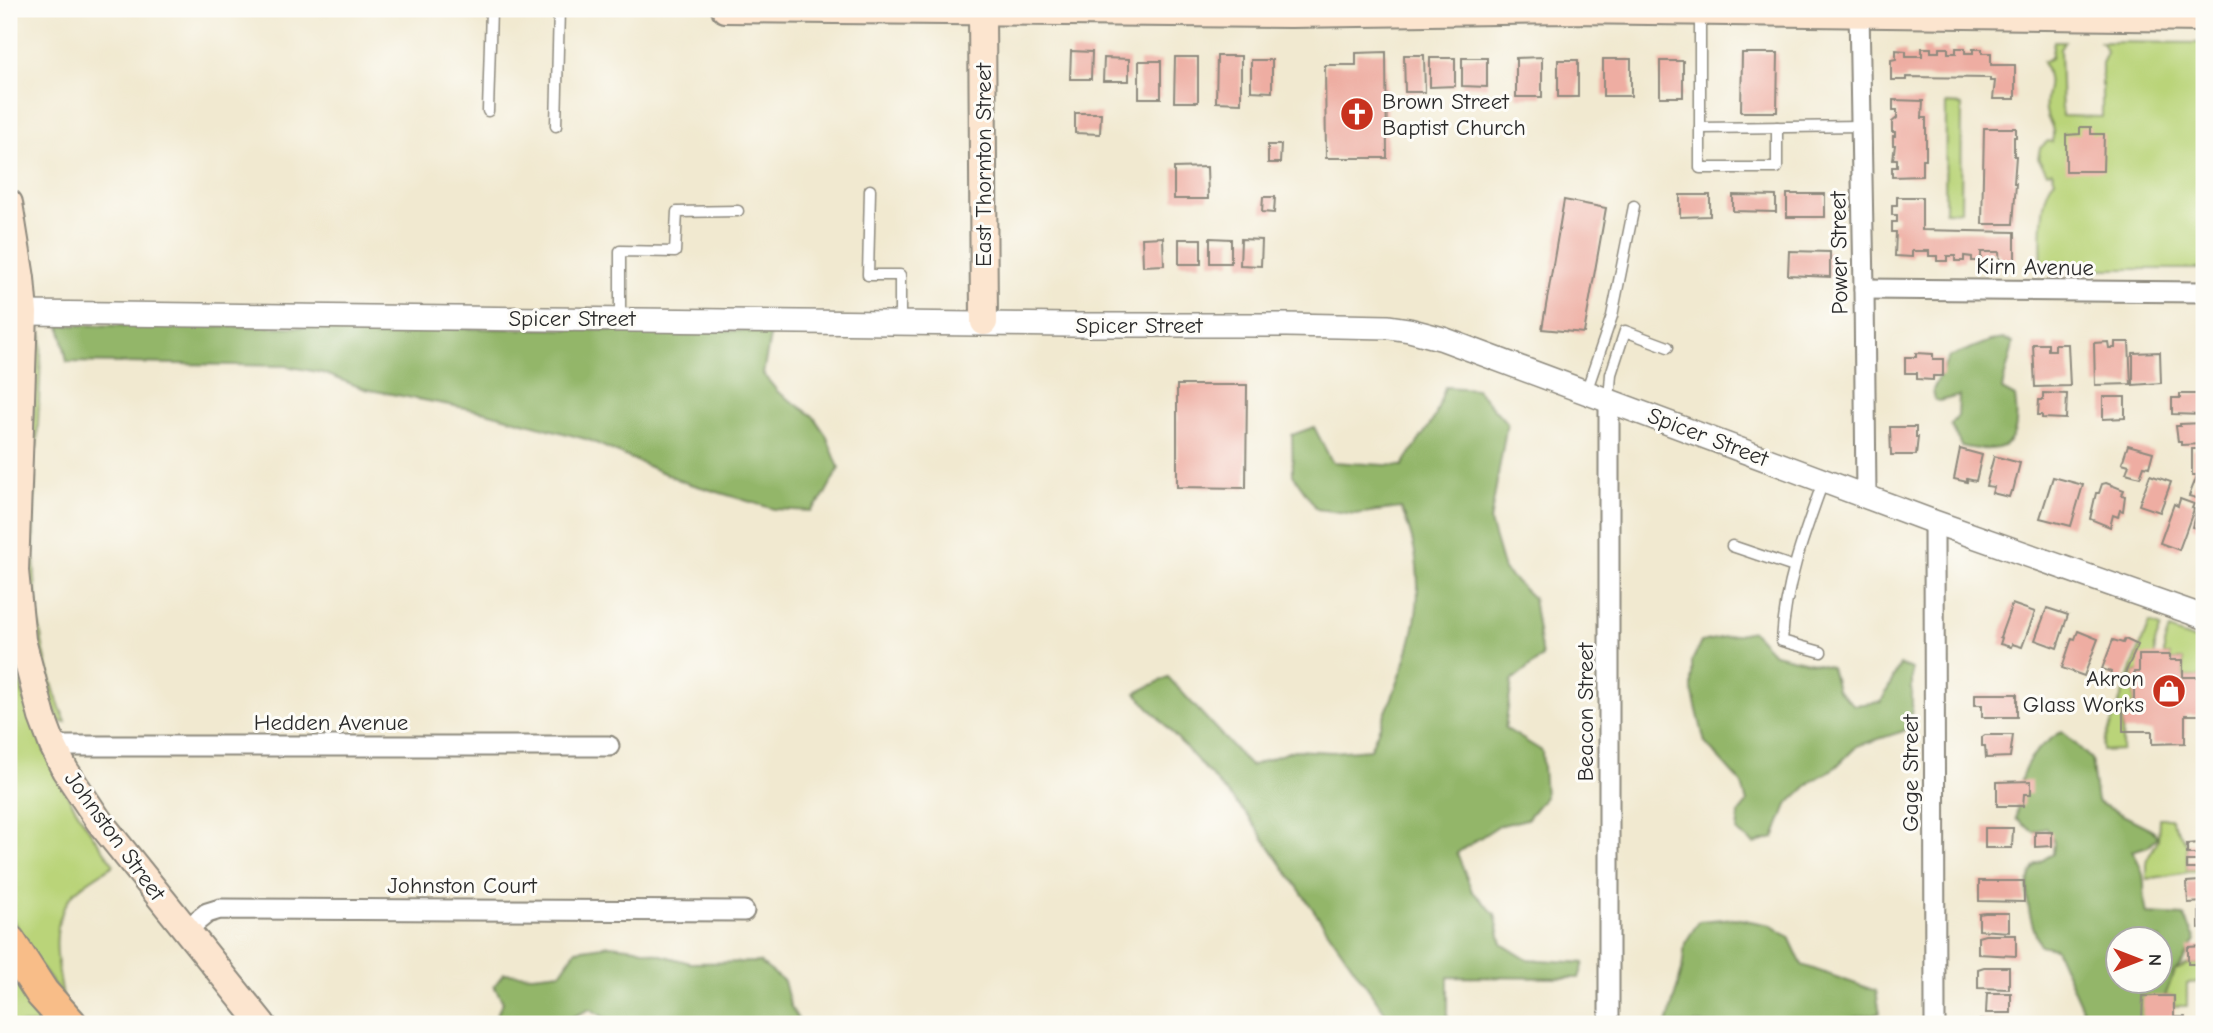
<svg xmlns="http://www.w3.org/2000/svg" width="2213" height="1033" viewBox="0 0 2213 1033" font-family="'Comic Neue',sans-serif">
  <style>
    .green { fill: #bad479; stroke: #728052; stroke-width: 2 }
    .forest { fill: #93b669; stroke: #5f704a; stroke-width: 2; fill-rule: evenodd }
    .building { fill: #eeada2 }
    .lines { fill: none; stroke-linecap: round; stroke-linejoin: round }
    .service-casing { stroke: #8e8a7e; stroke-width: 13 }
    .minor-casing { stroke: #8e8a7e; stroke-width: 23 }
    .tertiary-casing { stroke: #8e8a7e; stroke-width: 26 }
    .secondary-casing { stroke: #8e8a7e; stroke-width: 30 }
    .motorway-casing { stroke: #8e8a7e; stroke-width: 37 }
    .service { stroke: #fff; stroke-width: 10 }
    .minor { stroke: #fff; stroke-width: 19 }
    .tertiary { stroke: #fff; stroke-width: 23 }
    .secondary { stroke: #fce5cf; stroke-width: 26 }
    .motorway { stroke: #f8bd88; stroke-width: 33 }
    .labels { text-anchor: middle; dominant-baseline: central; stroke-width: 6; stroke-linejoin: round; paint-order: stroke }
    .poi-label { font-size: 23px; fill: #2b2b2b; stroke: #fdfcf7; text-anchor: start }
    .street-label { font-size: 23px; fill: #2b2b2b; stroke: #fdfcf7 }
  </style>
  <rect width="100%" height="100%" fill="#fdfcf7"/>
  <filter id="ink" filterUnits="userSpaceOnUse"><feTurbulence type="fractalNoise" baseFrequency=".0143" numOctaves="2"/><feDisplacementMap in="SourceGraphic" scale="14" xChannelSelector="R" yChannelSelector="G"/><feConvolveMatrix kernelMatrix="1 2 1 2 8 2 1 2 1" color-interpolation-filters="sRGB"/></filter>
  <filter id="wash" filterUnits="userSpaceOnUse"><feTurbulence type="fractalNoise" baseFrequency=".00686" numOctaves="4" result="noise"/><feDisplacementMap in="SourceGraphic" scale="28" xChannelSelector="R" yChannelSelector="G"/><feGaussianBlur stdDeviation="1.57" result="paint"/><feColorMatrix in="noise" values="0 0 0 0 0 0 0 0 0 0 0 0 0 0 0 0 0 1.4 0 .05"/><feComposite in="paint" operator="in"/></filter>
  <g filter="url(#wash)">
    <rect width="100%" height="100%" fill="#f1e9d0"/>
    <!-- green -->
    <g class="green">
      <path d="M2054 41H2065L2060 49 2062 116 2102 117V63L2107 53 2102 43 2098 42 2204 43V269H2042C2041 249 2039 193 2055 180L2052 171 2047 172 2038 158 2040 148 2048 141 2052 142C2056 125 2048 126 2046 111 2043 90 2055 88 2043 62L2051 58Z"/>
      <path d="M1946 104 1962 105 1961 211H1945Z"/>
      <path d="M42 332 37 446 32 438 37 344Z"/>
      <path d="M35 477C32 559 32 645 66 722H60C27 645 27 562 30 479Z"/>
      <path d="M2149 623 2161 627 2155 643V655L2139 672H2134V705L2123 706 2122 750 2103 751V746Z"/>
      <path d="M2169 630 2204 643V677H2183V660H2170V655H2164V644Z"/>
      <path d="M9 639C28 729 59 791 114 865 101 873 85 882 74 893 48 922 57 963 63 997L28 949 9 912Z"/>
      <path d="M2159 818H2170L2187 844V869H2204V872H2189L2147 879V860L2158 840Z"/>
      <path d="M9 962 52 1024H9Z"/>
      <path d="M2188 964H2199L2200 967H2204V982L2187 983V1006H2174V997L2165 996 2174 972Z"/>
    </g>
    <!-- forest -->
    <g class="forest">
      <path d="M60 325 771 331 763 374 778 392 813 416 826 435 839 468 823 498 811 511 774 509 684 482 589 440 486 412 365 389 323 373 286 366 67 362Z"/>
      <path d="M2004 339 2013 342C2011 359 2004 373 2002 390L2015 397C2022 445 2006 456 1961 446L1951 425 1958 416 1959 396 1939 401 1935 400 1933 390 1949 357 1990 341Z"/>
      <path d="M1445 387 1476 389 1507 423 1490 522 1504 570 1533 598 1542 657 1512 681 1505 728 1542 751 1545 797 1527 819 1498 826 1457 853 1472 891 1495 914 1502 944 1526 959 1584 963 1579 978 1448 977V1024H1393L1248 816 1136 693 1168 677 1250 766 1294 750 1332 752 1370 749C1405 669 1440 594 1401 508L1355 514 1317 509 1293 475 1292 435 1314 427 1332 462 1402 466 1435 417Z"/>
      <path d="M1752 631 1774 654 1831 667 1837 690 1854 705 1881 702 1900 665 1912 669V720L1904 731 1857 746 1836 767 1811 782 1787 805 1774 838 1754 844 1737 832 1739 813 1747 803 1742 784 1705 743 1692 690V661L1701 642Z"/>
      <path d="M2062 731 2091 759 2097 802 2151 829 2158 837 2148 846 2132 851C2151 880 2140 885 2147 914L2184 916 2196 940 2182 963 2174 972 2165 996 2145 1022 2146 1024H2089L2055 948 2040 945C2031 924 2020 888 2034 867 2038 862 2048 857 2053 854L2054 842 2046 827 2034 832 2016 819C2021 770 2020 760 2062 731ZM2118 939H2160V981H2118Z"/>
      <path d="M1735 918 1770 925 1789 937 1802 965 1876 991 1880 1013 1821 1024H1667L1682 970 1685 943 1699 921Z"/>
      <path d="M610 945 636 948 690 963 759 962 784 981 790 1005 800 1023 616 1024 590 1009 557 1024H492L503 1002 494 986 504 973 532 975 561 972 576 950Z"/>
    </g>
    <g id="blocks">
      <!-- building -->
      <g class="building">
        <path d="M1922 48H1931V52H1939V48H1948V53H1956V48H1965V53H1973V49H1982V53H1991V65H2015V99H1993L1995 81H1990V78L1906 77V80H1891V60L1896 59V50L1906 51V56H1922Z"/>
        <path d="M1071 51 1092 52 1091 79H1070Z"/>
        <path d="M1386 52 1387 158H1326L1325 65H1356V53Z"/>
        <path d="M1742 53H1778L1777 112H1741Z"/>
        <path d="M1404 55H1424L1425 92H1405Z"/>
        <path d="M1217 56H1241V103L1216 102Z"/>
        <path d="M1175 57H1198V102H1174Z"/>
        <path d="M1542 57V97H1516V58Z"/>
        <path d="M1104 58 1129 59V81H1103Z"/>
        <path d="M1430 58H1455V86L1430 87Z"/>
        <path d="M1462 58H1487V87L1462 86Z"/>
        <rect x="1603" y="59" width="28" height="37"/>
        <path d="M1251 60H1272V92L1251 91Z"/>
        <rect x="1558" y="60" width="20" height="37"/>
        <rect x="1139" y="61" width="22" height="37"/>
        <rect x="1660" y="61" width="23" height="36"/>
        <path d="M1893 100 1923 101 1922 118H1926V159H1922V176L1892 177V167H1897V159H1893L1895 145H1893V136H1895V132H1892V122L1897 118V110H1893Z"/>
        <path d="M1075 113H1101L1100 134 1075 133Z"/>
        <path d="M2080 127H2091V134H2104L2103 171H2066V135L2080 134Z"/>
        <path d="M1984 128H2016V137H2014V156H2016L2014 183H2016L2013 224H1982Z"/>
        <path d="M1268 145H1281L1280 163H1268Z"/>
        <path d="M1207 167 1208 199H1174V168Z"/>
        <rect x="1787" y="194" width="38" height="23"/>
        <path d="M1680 195H1710V216L1680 217Z"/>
        <path d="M1733 195 1776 196V212L1733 211Z"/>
        <path d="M1263 197H1275L1274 213 1262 212Z"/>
        <path d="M1897 197H1922V230L2015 232V266H2000L1999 252H1981V261H1972V257L1964 256V261H1955V256H1947V261H1937V256H1929V251H1912V257L1895 256 1896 232H1892V222H1897V215H1892V205H1897Z"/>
        <path d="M1564 200 1606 208 1584 333 1542 329Z"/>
        <path d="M1163 237 1164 265 1143 266 1142 238Z"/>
        <path d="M1210 238 1231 239V263H1210Z"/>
        <rect x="1179" y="239" width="22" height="25"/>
        <path d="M1241 239 1262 240 1261 266 1240 265Z"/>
        <path d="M1789 251 1830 252V277L1788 275Z"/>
        <path d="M2108 342 2109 348H2115V342H2129L2131 384 2095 385 2094 343Z"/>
        <path d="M2033 344H2048V350H2055V344H2068L2070 386 2035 387Z"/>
        <path d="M2160 352 2161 383 2133 385V353Z"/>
        <path d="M1916 353 1933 354V359H1943V376H1933V380L1917 379V373H1905V357H1916Z"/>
        <path d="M1177 385H1247L1246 488 1177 487Z"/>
        <path d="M2043 393 2067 394 2066 419 2042 418V415H2038L2039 400H2043Z"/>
        <path d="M2180 394H2204V415L2172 414V398H2180Z"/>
        <path d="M2103 397H2125V418L2103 419Z"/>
        <path d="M2204 423V444L2181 445V442H2178L2176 426H2180V424Z"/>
        <path d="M1890 427H1916V437H1918L1916 455H1891Z"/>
        <path d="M2128 445 2153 452 2149 467 2144 466 2140 477 2126 473 2129 465 2122 463Z"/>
        <path d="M1960 449 1982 455 1976 481 1967 479V482L1954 479Z"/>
        <rect x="2192" y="449" width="12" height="26"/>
        <path d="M1994 456 2020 463 2013 491H2011L2009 497 1992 493 1994 487 1986 486Z"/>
        <path d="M2150 475 2171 482 2160 512 2139 505Z"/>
        <path d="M2197 476 2204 478V500L2189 496Z"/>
        <path d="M2053 477 2083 485 2071 526 2040 518Z"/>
        <path d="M2106 483 2124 490 2122 495 2125 496 2123 511 2120 510 2118 517 2113 515 2110 527 2090 519 2096 493H2099L2102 484Z"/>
        <path d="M2180 499 2194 504 2192 508 2194 509 2179 550 2160 543 2174 504 2178 506Z"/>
        <path d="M2197 506 2204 508V530L2192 527Z"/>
        <path d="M2012 604 2035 612 2022 647 2012 644 2011 647 2000 644 2002 638 2000 637Z"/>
        <path d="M2047 608 2068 615 2057 648 2035 640Z"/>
        <path d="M2078 631 2098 639 2084 676 2062 668 2072 638 2075 639Z"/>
        <path d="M2125 639 2138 645 2122 680 2110 676 2111 672 2102 669 2113 640 2123 643Z"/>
        <path d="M2139 655H2170V660H2183V677H2204V715H2185V743L2152 744V731H2123V705H2134V672H2139Z"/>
        <path d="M1975 694H2017V717H1982V705H1975Z"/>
        <path d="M1985 735H2013L2010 757 1986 758 1985 746H1982V737Z"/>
        <path d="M2031 781V794H2024L2023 806H1997V782Z"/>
        <path d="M2199 824H2204V854H2187V844L2200 843Z"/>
        <path d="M1985 828H2013L2012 848H1985Z"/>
        <path d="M2035 832H2052V846L2035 847Z"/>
        <rect x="2187" y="861" width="12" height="8"/>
        <path d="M1979 881H2024V902L1979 901Z"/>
        <path d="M2200 881H2204V902L2188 903 2187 882Z"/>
        <rect x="2199" y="908" width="5" height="20"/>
        <path d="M1985 913H2009V932L1979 930V914Z"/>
        <path d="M1985 935H2016V956L1978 954V937Z"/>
        <path d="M2204 946V967H2200L2199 964H2188V947Z"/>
        <path d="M1984 967H2009V989L1978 988V969Z"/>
        <path d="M1987 993H2011V1013H1986Z"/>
        <path d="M2143 996H2174V1017H2185V1024H2149V1018H2142Z"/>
        <path d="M1980 1020H2013L2012 1024H1980Z"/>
      </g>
    </g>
  </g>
  <g filter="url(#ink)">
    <use href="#blocks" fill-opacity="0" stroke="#8e8a7e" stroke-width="2"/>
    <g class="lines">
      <!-- service casing -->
      <g class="service-casing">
        <g id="service">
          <path d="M1700 12V128L1861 126"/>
          <path d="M488 111 491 9"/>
          <path d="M556 126 559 9"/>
          <path d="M1700 128V168H1777V127"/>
          <path d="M870 190 868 275H900V321"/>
          <path d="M620 319V251L675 252 677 212 738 211"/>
          <path d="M1586 392 1612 316 1634 206"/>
          <path d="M1609 401 1611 374 1625 331 1668 347"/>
          <path d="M1732 546 1794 567"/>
          <path d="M1821 652 1782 641C1785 585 1804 534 1823 482"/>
        </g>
      </g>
      <!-- minor casing -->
      <g class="minor-casing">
        <g id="minor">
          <path d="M1859 9 1864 289 1866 497"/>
          <path d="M1864 289 2204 292"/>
          <path d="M1609 401V1024"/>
          <path d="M1934 522 1935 1024"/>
          <path d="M53 746H609"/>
          <path d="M186 930 207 913 220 909 744 911"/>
        </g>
      </g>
      <!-- tertiary casing -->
      <g class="tertiary-casing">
        <path id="tertiary" d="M24 313 1068 325H1286L1389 327 1409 330 1443 339 1934 522 2204 617"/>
      </g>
      <!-- secondary casing -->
      <g class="secondary-casing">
        <g id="secondary">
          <path d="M725 9 1290 14 1569 10 2204 18"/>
          <path d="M982 9 984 322"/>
          <path d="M9 203 21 278 24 313 15 571 22 640 42 717 53 746 65 770 99 821 262 1024"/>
        </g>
      </g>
      <!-- motorway casing -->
      <g class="motorway-casing">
        <path id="motorway" d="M9 942 42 993 70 1024"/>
      </g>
      <!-- service -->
      <use href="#service" class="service"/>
      <!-- minor -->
      <use href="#minor" class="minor"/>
      <!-- tertiary -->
      <use href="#tertiary" class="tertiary"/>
      <!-- secondary -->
      <use href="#secondary" class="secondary"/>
      <!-- motorway -->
      <use href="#motorway" class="motorway"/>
    </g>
  </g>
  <!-- icons -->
  <defs>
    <g id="church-disc" transform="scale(1.75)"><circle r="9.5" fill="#c8321e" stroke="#fdfcf7"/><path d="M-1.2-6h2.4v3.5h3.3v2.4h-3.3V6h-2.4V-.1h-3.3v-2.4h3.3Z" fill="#fff"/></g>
    <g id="shop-disc" transform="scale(1.75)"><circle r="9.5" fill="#c8321e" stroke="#fdfcf7"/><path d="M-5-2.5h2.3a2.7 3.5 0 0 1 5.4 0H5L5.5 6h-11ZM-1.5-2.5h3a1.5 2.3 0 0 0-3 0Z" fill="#fff"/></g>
  </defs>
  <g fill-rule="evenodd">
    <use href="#church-disc" x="1357" y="114"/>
    <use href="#shop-disc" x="2169" y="691"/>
  </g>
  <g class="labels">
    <!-- poi labels -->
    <g class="poi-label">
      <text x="1382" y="101">Brown Street<tspan x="1382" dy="26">Baptist Church</tspan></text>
      <text x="2144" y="678" text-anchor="end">Akron<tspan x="2144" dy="26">Glass Works</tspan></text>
    </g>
    <!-- street labels -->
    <g class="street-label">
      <text transform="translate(983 165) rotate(-90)">East Thornton Street</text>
      <text transform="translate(1839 253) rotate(-91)">Power Street</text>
      <text transform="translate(2035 267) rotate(1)">Kirn Avenue</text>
      <text x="572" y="318">Spicer Street</text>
      <text x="1139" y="325">Spicer Street</text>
      <text transform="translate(1708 437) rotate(21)">Spicer Street</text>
      <text transform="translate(1585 712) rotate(-90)">Beacon Street</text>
      <text x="331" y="722">Hedden Avenue</text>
      <text transform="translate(1910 773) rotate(-90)">Gage Street</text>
      <text transform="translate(115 836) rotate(54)">Johnston Street</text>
      <text x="462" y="885">Johnston Court</text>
    </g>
  </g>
  <!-- margin -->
  <rect width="2213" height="1033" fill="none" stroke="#fdfcf7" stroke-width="35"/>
  <!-- north arrow -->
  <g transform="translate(2139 960) rotate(90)"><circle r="33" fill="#fdfcf7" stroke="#a9a8a5" stroke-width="2"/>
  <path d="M0-5L12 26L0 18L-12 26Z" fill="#c8321e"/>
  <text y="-10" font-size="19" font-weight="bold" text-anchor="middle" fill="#2b2b2b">N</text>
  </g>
</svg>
